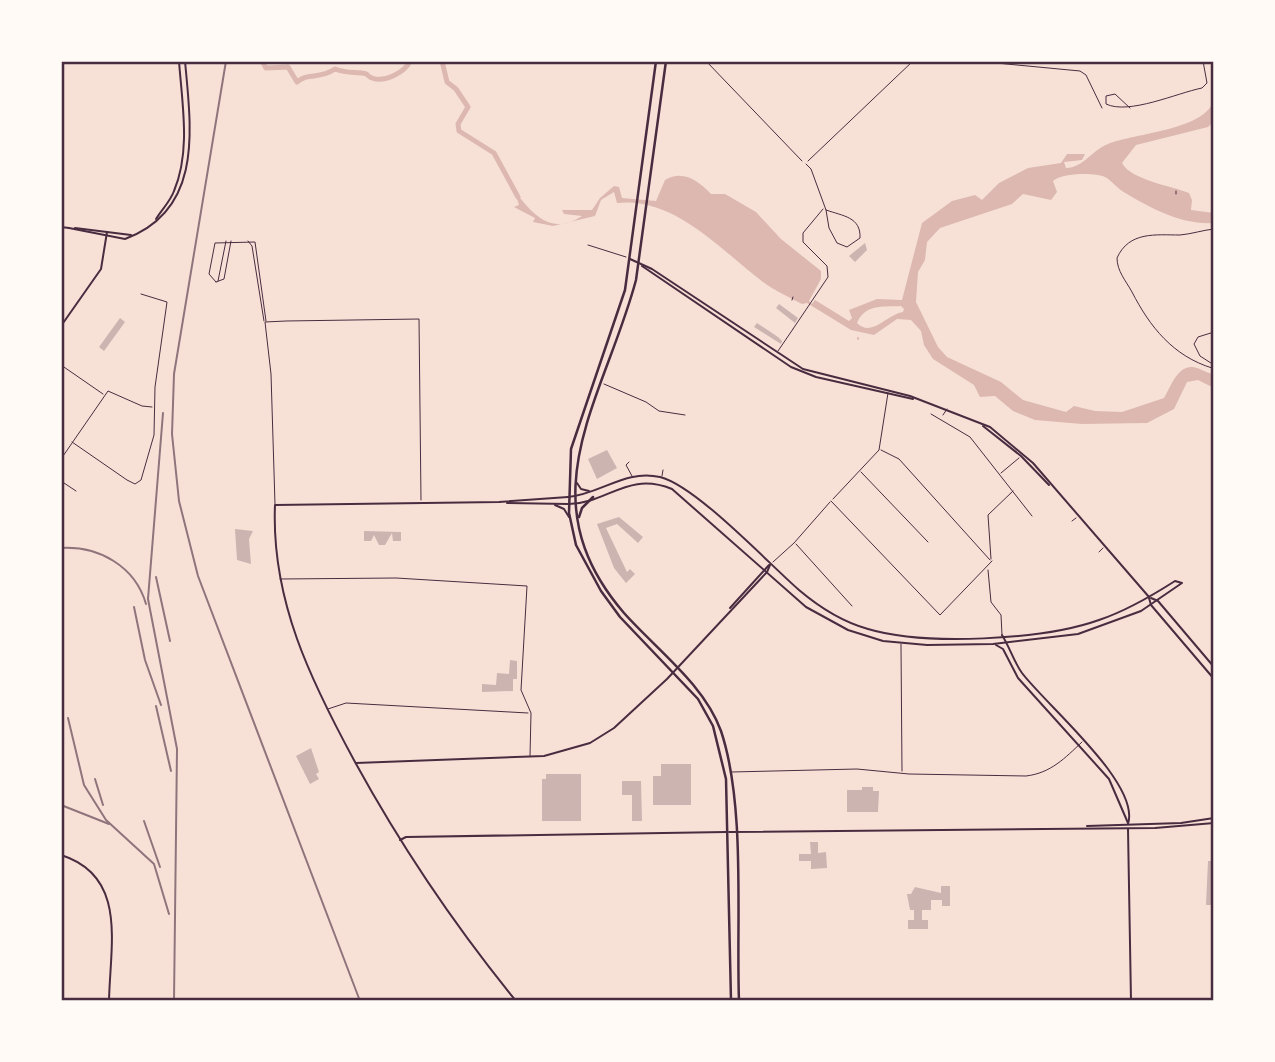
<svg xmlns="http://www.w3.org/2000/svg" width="1275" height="1062" viewBox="0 0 1275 1062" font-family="Literata,serif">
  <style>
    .water { fill: #dcb8b0; fill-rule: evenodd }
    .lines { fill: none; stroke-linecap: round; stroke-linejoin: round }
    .stream { stroke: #dcb8b0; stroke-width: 2 }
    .river { stroke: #dcb8b0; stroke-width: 5 }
    .building { fill: #ccb4b1 }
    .path { stroke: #4a2c40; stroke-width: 1 }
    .service { stroke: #4a2c40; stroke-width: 1 }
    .pedestrian { stroke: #4a2c40; stroke-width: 1 }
    .minor { stroke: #4a2c40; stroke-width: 1 }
    .tertiary { stroke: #4a2c40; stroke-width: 2 }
    .secondary { stroke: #4a2c40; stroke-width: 2 }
    .primary { stroke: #4a2c40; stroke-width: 2.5 }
    .rail { stroke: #8f747c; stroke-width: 2 }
    .neatline { fill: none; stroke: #4a2c40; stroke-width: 2.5 }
  </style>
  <rect width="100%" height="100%" fill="#f7e1d7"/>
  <!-- water -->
  <path class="water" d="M1214 98V121L1208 127 1136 145 1122 163C1131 180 1172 186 1189 193L1192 200 1191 210 1214 213V223C1181 225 1150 208 1122 191 1116 187 1111 180 1105 177 1095 172 1060 173 1053 181L1057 192 1051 200 1023 194 1012 204 940 228 927 242 925 260 918 272 916 302 938 347 947 357 1001 382 1023 400 1066 412 1074 406 1095 411 1122 412 1164 398C1171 387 1178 362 1197 368 1203 370 1207 373 1214 374V388L1198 380 1187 382 1174 409 1147 423 1082 424 1035 420 1013 411 995 396 980 397 974 385 933 359 924 345 921 331 911 320 897 319 874 335 851 330 807 303 802 304C789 297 775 291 763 282 722 251 674 196 617 203L614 192 601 200 595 216 553 226 533 222 535 218 514 207 519 205 515 192C534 215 551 236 582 216L564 214 562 210H592L600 198 614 186 619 187 622 198 656 201 665 180C683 169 699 181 711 194H725L756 212 781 239 821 271V279L809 301 812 304 815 300 849 321 852 318 849 310 877 299 902 300 922 223 952 201 975 195 982 200 999 183 1028 168 1061 163 1067 154H1085L1082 160 1064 162 1066 168C1083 168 1092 150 1108 144 1134 133 1209 130 1214 98ZM901 306 904 309 903 312C887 314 872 338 857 323 865 304 882 307 901 306Z"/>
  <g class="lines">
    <!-- stream -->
    <path class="stream" d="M858 339V338"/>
    <!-- river -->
    <g class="river">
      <path d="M262 61 266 68 288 67 297 82C308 72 319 80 335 69 346 73 351 72 362 73 370 74 365 75 372 78 385 83 405 72 410 61"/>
      <path d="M419 61H428"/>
      <path d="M442 61 447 82 456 89 468 107 458 124 459 131 494 153 518 197"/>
    </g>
  </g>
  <!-- building -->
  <g class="building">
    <path d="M865 243 867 250 855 262 849 256Z"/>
    <path d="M779 304 798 318 795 323 776 308Z"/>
    <path d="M120 318 125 322 104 351 99 347Z"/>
    <path d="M757 323 778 337 782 341 781 344 754 327Z"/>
    <path d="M607 450 617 468 597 479 588 459Z"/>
    <path d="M619 517 643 537 638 543 617 524 606 528 627 572 630 569 635 574 626 583 614 568 597 524Z"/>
    <path d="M235 529 253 531 249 539 251 564 237 560Z"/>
    <path d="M364 531 401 532V541H393L392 533 385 545H379L374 535 371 541H364Z"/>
    <path d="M510 660 517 661V679H513V691L482 692V684L496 685 497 673 509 674Z"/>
    <path d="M311 748 319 772 316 774 319 779 310 784 296 756Z"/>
    <path d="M661 764H691V805H653V776H661Z"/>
    <path d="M546 774H581V821H542V779H546Z"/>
    <path d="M622 781H641L642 821H632V795H622Z"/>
    <path d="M862 787H873V791H879L878 812H847V790H862Z"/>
    <path d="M810 842H818V853L826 852 827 868 811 869V861H799V854H811Z"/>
    <path d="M1208 861H1214V905H1206Z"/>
    <path d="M941 886H950V906H942V900H931V910H922V920H928V929H908V920H914V910H910L907 894H911L915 887 941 893Z"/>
  </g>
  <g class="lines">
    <!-- path -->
    <g class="path">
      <path d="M706 61 802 161"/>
      <path d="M975 61 1080 71 1086 75 1102 108"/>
      <path d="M1130 108 1115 94 1106 96V104C1129 115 1177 93 1202 88L1207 83 1203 61"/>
      <path d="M808 161 913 61"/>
      <path d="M1176 194V191"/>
      <path d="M792 300 793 297"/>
      <path d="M1212 368C1173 356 1150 327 1132 292 1126 281 1117 271 1117 258 1129 231 1156 235 1180 235 1192 234 1203 230 1214 229"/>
    </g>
    <!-- service -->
    <g class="service">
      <path d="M248 241 252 246 264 321"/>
      <path d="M588 245 626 257"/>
      <path d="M218 281 226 241"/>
      <path d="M216 282 209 274 215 243 255 242 266 321"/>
      <path d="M216 282 224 279 231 241"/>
      <path d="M778 351 793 329"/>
    </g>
    <!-- pedestrian -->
    <g class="pedestrian">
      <path d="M806 164 811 169 826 210C843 216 861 217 860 238L847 247 837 243 829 228 826 210"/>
      <path d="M793 329 828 277 827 266 803 242V233L823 209"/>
    </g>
    <!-- minor -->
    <g class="minor">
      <path d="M1214 332 1198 337 1194 344 1200 356 1214 365"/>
      <path d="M61 365 103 394"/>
      <path d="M604 384 646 402 659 411 685 415"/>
      <path d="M931 414 970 437 1032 516"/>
      <path d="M943 415 947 409"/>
      <path d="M72 442 127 480 135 484 141 480 154 435 155 387 167 302 141 294"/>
      <path d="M881 450 899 459 990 560"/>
      <path d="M61 459 108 391 142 406 152 407"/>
      <path d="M629 462 626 465 632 476"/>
      <path d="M861 472 928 542"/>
      <path d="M1001 473 1019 458"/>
      <path d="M662 476 663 470"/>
      <path d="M61 481 76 491"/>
      <path d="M833 499 879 450 888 393"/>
      <path d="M831 501 940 615 992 561"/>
      <path d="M275 504 271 374 265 322 286 321 419 319 421 500"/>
      <path d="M1072 521 1076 518"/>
      <path d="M796 544 852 606"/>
      <path d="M1099 552 1103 548"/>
      <path d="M991 559 988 515 1013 491"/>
      <path d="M773 562 794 543 830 502"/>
      <path d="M988 570 991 602 1001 615 1002 635"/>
      <path d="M280 579 396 578 527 586 521 690 531 713 530 756"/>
      <path d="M901 644 902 771"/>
      <path d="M328 709 346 703 528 713"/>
      <path d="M732 772 857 769 909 774 1026 776C1051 773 1065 758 1082 742"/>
    </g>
    <!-- tertiary -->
    <g class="tertiary">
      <path d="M630 259 652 269 803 369 910 396 990 427 1033 463 1149 597"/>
      <path d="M642 266 791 367 816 377 913 399"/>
      <path d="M61 326 101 269 107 232"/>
      <path d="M983 426 1021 456 1049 485"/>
      <path d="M507 503 568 504"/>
      <path d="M555 505 564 509 569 517"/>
      <path d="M730 608 769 565"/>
      <path d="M356 763 544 756 590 743 614 728 667 679 767 572 770 565"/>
      <path d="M1128 829 1131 1001"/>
      <path d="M400 840 406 837 726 832"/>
      <path d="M61 855C128 876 110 945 109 1001"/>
      <path d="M516 1001C455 926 401 846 355 762 311 681 271 600 275 505L499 502 568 497"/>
    </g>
    <!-- secondary -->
    <g class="secondary">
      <path d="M156 219C162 209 170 202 174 191 191 151 182 103 179 61"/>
      <path d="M61 227 69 228"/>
      <path d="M69 228 125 239C204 210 191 128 185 61"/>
      <path d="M75 228 131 235"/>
      <path d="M577 483 581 489 589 491"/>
      <path d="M568 497C601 494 625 469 660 477 696 486 767 562 799 590 819 607 843 622 868 629 925 646 1043 640 1099 620 1126 611 1150 597 1175 581L1182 583 1141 611 1078 634 993 644 927 645 883 641 848 630 806 607 672 489C628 471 608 503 569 504"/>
      <path d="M1149 598 1151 605 1214 679"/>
      <path d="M1151 598 1158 601 1214 667"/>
      <path d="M1002 635C1010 648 1014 662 1022 673 1047 706 1141 784 1128 824"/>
      <path d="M996 645 1003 649 1018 678 1109 779 1128 823"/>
      <path d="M1087 826 1181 823 1214 818"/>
      <path d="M729 832 1155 828 1214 823"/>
    </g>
    <!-- primary -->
    <g class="primary">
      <path d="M656 61 625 290 571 449 569 513 576 545 601 591 620 617 698 699 713 726 726 779 731 1001"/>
      <path d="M666 61 636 280C604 400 524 497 624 613 657 650 704 684 721 731 746 806 736 921 739 1001"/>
      <path d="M579 517 582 508 593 497"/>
    </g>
    <!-- rail -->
    <g class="rail">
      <path d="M226 61 174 374 172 434 179 501 198 576 360 1001"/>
      <path d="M163 413 148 599 177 749 174 1001"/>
      <path d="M61 548C99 546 135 566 146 604"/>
      <path d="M156 577 170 641"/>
      <path d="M134 607 145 660 161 705"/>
      <path d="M156 706 171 771"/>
      <path d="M68 718 84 785 106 820 154 864 169 914"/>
      <path d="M95 779 103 805"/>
      <path d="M61 805 109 824"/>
      <path d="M144 821 160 867"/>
    </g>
  </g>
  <!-- border -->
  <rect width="1275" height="1062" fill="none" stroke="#fffaf5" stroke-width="126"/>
  <rect x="63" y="63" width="1149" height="936" class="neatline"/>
</svg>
